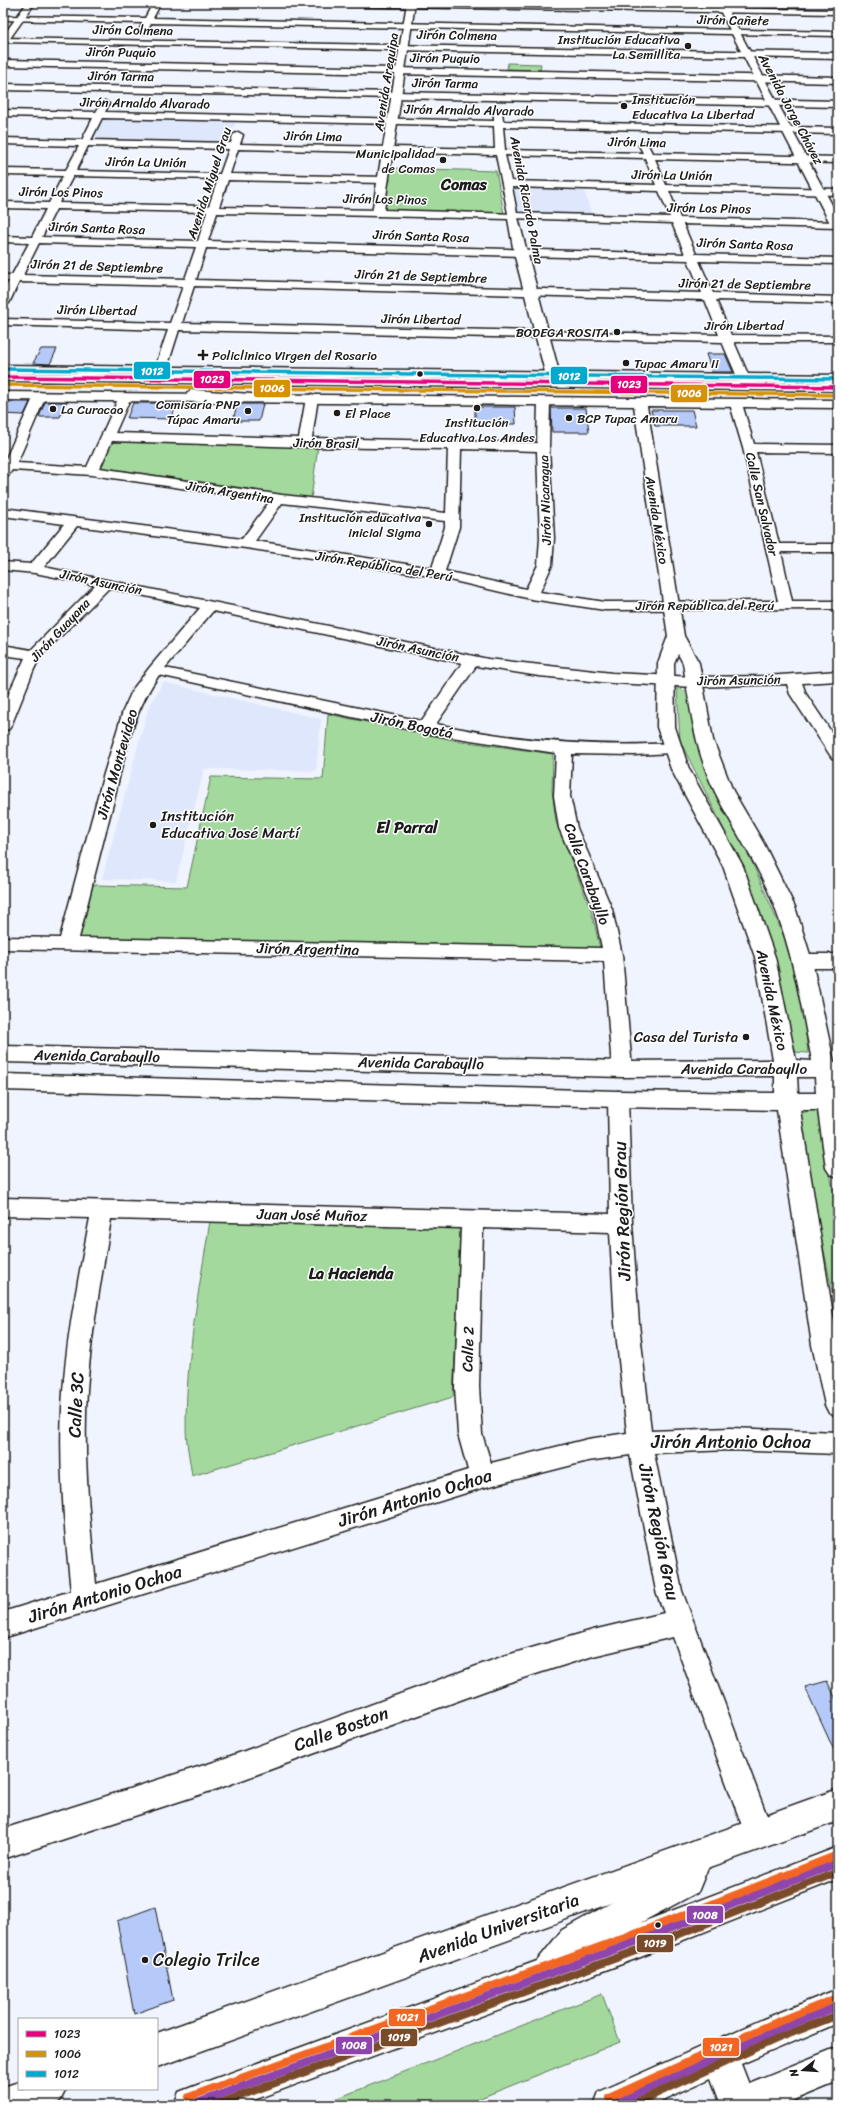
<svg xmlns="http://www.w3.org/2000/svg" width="841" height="2108" viewBox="0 0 841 2108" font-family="Sriracha,sans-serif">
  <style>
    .built { fill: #dfe7fc }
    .green { fill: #a3d99d; stroke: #607a5c }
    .building { fill: #b6caf9; stroke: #1c1c1c }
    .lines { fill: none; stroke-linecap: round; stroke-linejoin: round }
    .minor-casing { stroke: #1c1c1c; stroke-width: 3 }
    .tertiary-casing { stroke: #1c1c1c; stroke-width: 3 }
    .secondary-casing { stroke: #1c1c1c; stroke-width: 3 }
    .primary-casing { stroke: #1c1c1c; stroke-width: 3 }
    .trunk-casing { stroke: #1c1c1c; stroke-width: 3 }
    .minor { fill: #fff; fill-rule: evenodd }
    .tertiary { fill: #fff; fill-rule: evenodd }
    .secondary { fill: #fff; fill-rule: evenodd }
    .primary { fill: #fff; fill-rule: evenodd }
    .trunk { fill: #fff; fill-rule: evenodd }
    .bus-1-casing { stroke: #fff; stroke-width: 5 }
    .bus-2-casing { stroke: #fff; stroke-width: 5 }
    .bus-3-casing { stroke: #fff; stroke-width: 5 }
    .bus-4-casing { stroke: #fff; stroke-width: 12 }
    .bus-5-casing { stroke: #fff; stroke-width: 12 }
    .bus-6-casing { stroke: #fff; stroke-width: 12 }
    .bus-1 { stroke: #e5007d; stroke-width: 3.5 }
    .bus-2 { stroke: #d69104; stroke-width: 3.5 }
    .bus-3 { stroke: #00a9ce; stroke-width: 3.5 }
    .bus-4 { stroke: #8e44ad; stroke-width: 8 }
    .bus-5 { stroke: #7a4b2a; stroke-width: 8 }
    .bus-6 { stroke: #f26522; stroke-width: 8 }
    .poi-dot { fill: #1c1c1c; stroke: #fff; stroke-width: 1.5 }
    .labels { text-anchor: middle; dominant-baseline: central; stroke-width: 3; stroke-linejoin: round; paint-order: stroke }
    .far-street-label { font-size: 13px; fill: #1c1c1c; stroke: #fff }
    .far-poi-label { font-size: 13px; fill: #1c1c1c; stroke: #fff; text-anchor: start }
    .street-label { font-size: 15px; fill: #1c1c1c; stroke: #fff }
    .poi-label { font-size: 15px; fill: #1c1c1c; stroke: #fff; text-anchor: start }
    .far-district-label { font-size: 16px; font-weight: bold; fill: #1c1c1c; stroke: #fff }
    .neighbourhood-label { font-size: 16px; font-weight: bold; fill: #1c1c1c; stroke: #fff }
    .near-street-label { font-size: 18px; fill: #1c1c1c; stroke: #fff }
    .near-poi-label { font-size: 18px; fill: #1c1c1c; stroke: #fff; text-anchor: start }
    .line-badge { stroke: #fff; stroke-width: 1.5 }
    .badge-label { font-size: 11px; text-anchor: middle; font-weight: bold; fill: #fff }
  </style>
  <rect width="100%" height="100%" fill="#f0f4fe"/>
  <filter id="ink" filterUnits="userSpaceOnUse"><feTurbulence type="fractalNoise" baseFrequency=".025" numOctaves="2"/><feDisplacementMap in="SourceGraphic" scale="8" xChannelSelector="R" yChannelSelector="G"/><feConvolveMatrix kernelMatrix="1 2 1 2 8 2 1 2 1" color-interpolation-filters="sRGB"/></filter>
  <g filter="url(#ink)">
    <!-- built -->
    <g class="built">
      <path d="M104 119 236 121 226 145 90 142Z"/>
      <path d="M518 188 584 190 592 216 518 214 511 190Z"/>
      <path d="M163 682 321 719 316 771 204 769 176 881 102 879 148 709Z"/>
    </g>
    <!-- green -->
    <g class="green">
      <path d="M508 63 541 64 540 70 507 69Z"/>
      <path d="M390 168 496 171 504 214 385 210Z"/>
      <path d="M113 440 318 446 311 499 98 467Z"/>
      <path d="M677 687 687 692 706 762 746 848 791 953 804 1016 808 1053 793 1052 778 978 753 894 715 811 680 741Z"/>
      <path d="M328 714 453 740 553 754 552 790 556 822 591 910 600 948 80 938 93 885 187 887 211 777 323 779Z"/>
      <path d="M817 1109 838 1214V1321L797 1114Z"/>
      <path d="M210 1221 461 1227 453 1397 192 1476C190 1460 186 1443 186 1427 186 1358 199 1289 210 1221Z"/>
      <path d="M602 1994 620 2042 463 2105H320Z"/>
    </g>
    <!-- building -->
    <g class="building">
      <path d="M41 349H57L50 364 33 363Z"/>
      <path d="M706 354H725L733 372H712Z"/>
      <path d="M3 402H30L24 415 3 414Z"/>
      <path d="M45 402H66L60 417H39Z"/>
      <path d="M133 403H176L172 419 127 418Z"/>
      <path d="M237 404H263L259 421H233Z"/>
      <path d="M475 407H515L516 424H475Z"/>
      <path d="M551 408H586L589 432H552Z"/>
      <path d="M651 410H692L696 426H655Z"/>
      <path d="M827 1681 838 1703V1759L805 1687Z"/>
      <path d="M155 1907 173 2000 134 2014 117 1921Z"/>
    </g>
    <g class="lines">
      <!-- minor casing -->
      <g class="minor-casing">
        <g id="minor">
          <path d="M153 3H161L153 18 838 32V36L151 23 146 33H143L139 31 143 23 3 20V16L145 18Z"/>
          <path d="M264 3H415L838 10V14L268 5Z"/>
          <path d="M3 38 838 53V59L3 42Z"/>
          <path d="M3 60 838 77V83L3 66Z"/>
          <path d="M3 84 838 101V107L3 90Z"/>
          <path d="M105 101 109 104 105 112 494 121V111L498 108 502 111 503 121 838 128V134L503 127 505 150 643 153 639 145 644 142 647 143 652 153 838 157V163L655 159 666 185 838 189V195L669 191 680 218 838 222V228L683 224 696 254 838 258V264L699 261 713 293 838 297V303L716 300 731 335 838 336V342H734L750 379 744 383 738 379 722 342 179 330 166 371 160 375 154 371 168 330 3 325V319L170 323 183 286 19 282 9 303 3 306V292L9 281H3V275H12L29 243 3 242V236L32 237 46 209 3 208V202L49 203 63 176 3 175V169L66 170 79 146 3 144V138L82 140 93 118 3 116V110L96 112 102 102ZM102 118 494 126 495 149 240 144 243 135 238 132 233 135 231 143 91 140ZM88 146 229 149 220 174 76 171ZM238 149 496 155 509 218 672 223 685 254 208 241 217 213 378 216 383 213 378 210 219 207 228 180 384 183 389 180 384 177 230 174ZM505 155 645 158 656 185 511 181ZM73 176 218 179 209 206 59 203ZM512 187 659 191 670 217 517 213ZM56 209 207 212 198 241 42 237ZM39 243 196 247 185 279 23 275ZM206 248 688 260 702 293 196 280ZM194 286 705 300 719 335 182 323Z"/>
          <path d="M40 392 46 396 17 463 87 467 119 397 125 393 131 397 115 433 299 438 306 398 312 394 318 398 312 438 537 443 538 402 540 399H548L550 402 549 447 554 538 552 565 540 592 605 602 778 601 743 448 730 404 736 400 742 404 754 444 838 445V453L756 452 779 544H838V552H781L792 601H838V609L605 610 531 599 437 577 246 548 77 526 44 567 488 659 612 673 695 677 766 676 838 671V681L802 683 806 694 838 742V759L832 758 790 694 787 684 695 687 612 683 539 676 476 666 436 724C514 740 592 748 672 743L678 745 680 748 678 751 672 753 634 755 572 754 570 796 577 828 612 909 622 955 632 1069 629 1074 622 1076 615 1074 612 1069 604 961 3 949V937L60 938 103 777 123 711 133 689 150 667 200 608 109 588 40 657 34 669 11 726 9 729 3 731V706L25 658 3 655V645L31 650 95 585 35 573 3 570V562L31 564 64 524 3 516V508L242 539 270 501 92 475 12 470 8 476 3 477V465L34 396ZM112 441 305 447 448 449 446 513 282 495 100 468ZM461 449 537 451 540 538 538 565 526 589 445 571 459 527ZM282 503 445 521V527L432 568 255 541ZM213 611 462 663 422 721 165 668ZM159 675 425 733 556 753 554 796 559 828 594 909 602 948 79 938C90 893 101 849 113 804 123 761 132 712 159 675Z"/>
          <path d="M802 954H838V968H802L795 966 793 961 795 956Z"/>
          <path d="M618 1091 625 1094 628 1099 632 1223 639 1324 651 1431 730 1428 838 1432V1454L730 1450 654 1453 682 1591 773 1832 768 1842 758 1847 748 1842 673 1637 593 1656 504 1684 217 1789 3 1859V1829L217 1761 504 1656 593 1630 664 1613 656 1591 630 1455 588 1461 482 1488 3 1638V1612L71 1591C64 1525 58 1458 63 1392 67 1333 79 1276 90 1218L3 1216V1198L610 1214 608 1099 611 1094ZM111 1219 461 1228 455 1387 458 1434 468 1470 96 1584C89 1519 83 1454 87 1390 91 1332 102 1275 111 1219ZM483 1228 610 1232 615 1324 627 1433 588 1439 491 1463 482 1434 479 1387Z"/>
        </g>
      </g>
      <!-- tertiary casing -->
      <g class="tertiary-casing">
        <g id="tertiary">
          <path d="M27 3H35L6 44 3 45V36Z"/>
          <path d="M407 3H415L384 210 517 214 560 376 558 379 553 380 546 376 514 253 508 219 378 216 372 213Z"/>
          <path d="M716 3H724L838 216V230L832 227Z"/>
          <path d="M838 1789V1821L157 2067V2033Z"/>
          <path d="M838 2047V2082L782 2105H722L727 2092Z"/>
          <path d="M19 2082V2089H66L60 2101 52 2105H3V2087Z"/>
        </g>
      </g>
      <!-- secondary casing -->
      <g class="secondary-casing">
        <g id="secondary">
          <path d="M3 365 838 375V383L3 373Z"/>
          <path d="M3 392 838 400V408L647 406 684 636 699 663 713 740 733 791 764 844 795 907 812 961 834 1062H838V1177L830 1174 826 1168 818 1110H800L838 1346V1417L829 1413 825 1405 812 1345 777 1110 618 1107 3 1090V1074L618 1091 775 1093V1076L622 1077 3 1062V1046L622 1061 773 1060 755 957 723 866 671 769 657 727 658 663 668 636 634 406 3 400ZM678 654 683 663C690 707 695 751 715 792 734 831 760 867 775 908 794 957 802 1010 812 1061L796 1060 775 957 743 866 689 769 675 727 674 663ZM797 1077H815L816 1093H798Z"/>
        </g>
      </g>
      <!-- primary casing -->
      <g class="primary-casing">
        <g id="primary">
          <path d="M697 1839 708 1844 713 1855 698 1892 640 1923 838 1847V1879L638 1958 240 2105H174L179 2092 192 2087 537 1961 562 1930 674 1868 686 1844Z"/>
          <path d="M838 1989V2023L741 2064 757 2105H721L711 2078 652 2105H594L599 2092 761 2020Z"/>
        </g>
      </g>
      <!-- trunk casing -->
      <g class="trunk-casing">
        <g id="trunk">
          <path d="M3 373 838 383V391L3 381Z"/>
          <path d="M194 390 251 394 258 398 251 402 189 397 187 394 189 391Z"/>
        </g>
      </g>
      <!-- minor -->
      <use href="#minor" class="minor"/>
      <!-- tertiary -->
      <use href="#tertiary" class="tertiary"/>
      <!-- secondary -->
      <use href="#secondary" class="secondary"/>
      <!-- primary -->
      <use href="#primary" class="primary"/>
      <!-- trunk -->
      <use href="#trunk" class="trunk"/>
      <!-- bus-1 casing -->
      <g class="bus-1-casing">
        <path id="bus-1" d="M3 377 838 387"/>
      </g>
      <!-- bus-2 casing -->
      <g class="bus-2-casing">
        <path id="bus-2" d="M3 385 838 395"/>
      </g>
      <!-- bus-3 casing -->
      <g class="bus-3-casing">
        <path id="bus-3" d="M3 369 838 379"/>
      </g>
      <!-- bus-4 casing -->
      <g class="bus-4-casing">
        <g id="bus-4">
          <path d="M192 2105 638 1941 838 1863"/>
          <path d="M612 2105 773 2032 838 2006"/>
        </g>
      </g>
      <!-- bus-5 casing -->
      <g class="bus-5-casing">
        <g id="bus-5">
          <path d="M215 2105 641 1949 838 1872"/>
          <path d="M631 2105 776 2039 838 2015"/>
        </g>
      </g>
      <!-- bus-6 casing -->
      <g class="bus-6-casing">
        <g id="bus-6">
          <path d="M189 2097 635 1934 835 1856"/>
          <path d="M609 2098 770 2025 835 1999"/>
        </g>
      </g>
      <!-- bus-1 -->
      <use href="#bus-1" class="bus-1"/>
      <!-- bus-2 -->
      <use href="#bus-2" class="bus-2"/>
      <!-- bus-3 -->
      <use href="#bus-3" class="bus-3"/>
      <!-- bus-4 -->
      <use href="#bus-4" class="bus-4"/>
      <!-- bus-5 -->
      <use href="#bus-5" class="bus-5"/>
      <!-- bus-6 -->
      <use href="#bus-6" class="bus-6"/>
    </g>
  </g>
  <!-- markers -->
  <g class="poi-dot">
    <circle cx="688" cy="46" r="4"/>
    <circle cx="624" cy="106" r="4"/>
    <circle cx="443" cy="160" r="4"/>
    <circle cx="617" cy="332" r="4"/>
    <path d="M201 349h4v4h4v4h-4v4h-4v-4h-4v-4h4z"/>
    <circle cx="626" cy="363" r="4"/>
    <circle cx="420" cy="374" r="3.5"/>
    <circle cx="477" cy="408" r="4"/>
    <circle cx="53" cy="409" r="4"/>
    <circle cx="248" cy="411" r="4"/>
    <circle cx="337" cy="413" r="4"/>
    <circle cx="569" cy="418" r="4"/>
    <circle cx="429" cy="524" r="4"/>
    <circle cx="153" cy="825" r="4"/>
    <circle cx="746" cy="1037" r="4"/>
    <circle cx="658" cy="1925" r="3.5"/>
    <circle cx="145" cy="1960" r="4"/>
  </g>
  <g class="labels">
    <!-- far-street labels -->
    <g class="far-street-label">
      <text transform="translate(733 20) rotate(1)">Jirón Cañete</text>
      <text transform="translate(133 30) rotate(1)">Jirón Colmena</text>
      <text transform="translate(457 35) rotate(1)">Jirón Colmena</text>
      <text transform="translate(121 52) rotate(1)">Jirón Puquio</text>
      <text transform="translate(445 58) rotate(1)">Jirón Puquio</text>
      <text transform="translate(121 76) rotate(1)">Jirón Tarma</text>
      <text transform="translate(386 82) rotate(-81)">Avenida Arequipa</text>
      <text transform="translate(445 83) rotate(1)">Jirón Tarma</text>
      <text transform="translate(145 103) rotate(1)">Jirón Arnaldo Alvarado</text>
      <text transform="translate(791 109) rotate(62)">Avenida Jorge Chávez</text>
      <text transform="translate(469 110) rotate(1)">Jirón Arnaldo Alvarado</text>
      <text transform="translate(313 136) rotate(1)">Jirón Lima</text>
      <text transform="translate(637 142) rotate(1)">Jirón Lima</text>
      <text transform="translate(146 162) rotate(1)">Jirón La Unión</text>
      <text transform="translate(672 175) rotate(1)">Jirón La Unión</text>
      <text transform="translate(209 183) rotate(-72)">Avenida Miguel Grau</text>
      <text transform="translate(61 192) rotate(1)">Jirón Los Pinos</text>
      <text transform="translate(385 199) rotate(1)">Jirón Los Pinos</text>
      <text transform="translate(527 200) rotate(79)">Avenida Ricardo Palma</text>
      <text transform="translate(709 208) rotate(1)">Jirón Los Pinos</text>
      <text transform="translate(97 228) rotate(2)">Jirón Santa Rosa</text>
      <text transform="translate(421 236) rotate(2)">Jirón Santa Rosa</text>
      <text transform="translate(745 244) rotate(2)">Jirón Santa Rosa</text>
      <text transform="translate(97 266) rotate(2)">Jirón 21 de Septiembre</text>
      <text transform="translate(421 276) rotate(2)">Jirón 21 de Septiembre</text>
      <text transform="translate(745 284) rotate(1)">Jirón 21 de Septiembre</text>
      <text transform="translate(97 310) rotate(1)">Jirón Libertad</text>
      <text transform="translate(421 319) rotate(1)">Jirón Libertad</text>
      <text x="744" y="325">Jirón Libertad</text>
      <text transform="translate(326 443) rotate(1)">Jirón Brasil</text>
      <text transform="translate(230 492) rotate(9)">Jirón Argentina</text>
      <text transform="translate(545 500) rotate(-92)">Jirón Nicaragua</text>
      <text transform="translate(762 504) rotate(77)">Calle San Salvador</text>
      <text transform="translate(657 520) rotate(81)">Avenida México</text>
      <text transform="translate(384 566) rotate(9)">Jirón República del Perú</text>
      <text transform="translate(101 582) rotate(12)">Jirón Asunción</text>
      <text x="705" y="605">Jirón República del Perú</text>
      <text transform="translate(60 630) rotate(-47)">Jirón Guayana</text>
      <text transform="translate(418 649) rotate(12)">Jirón Asunción</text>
      <text transform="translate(739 680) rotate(-1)">Jirón Asunción</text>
    </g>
    <!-- far-poi labels -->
    <g class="far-poi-label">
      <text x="680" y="39" text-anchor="end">Institución Educativa<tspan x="680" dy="15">La Semillita</tspan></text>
      <text x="632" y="99">Institución<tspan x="632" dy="15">Educativa La Libertad</tspan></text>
      <text x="435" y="153" text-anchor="end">Municipalidad<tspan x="435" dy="15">de Comas</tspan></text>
      <text x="609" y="332" text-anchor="end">BODEGA ROSITA</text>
      <text x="212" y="355">Policlinico Virgen del Rosario</text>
      <text x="634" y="363">Tupac Amaru Ii</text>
      <text x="240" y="404" text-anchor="end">Comisaría PNP<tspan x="240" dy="15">Túpac Amaru</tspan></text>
      <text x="61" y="409">La Curacao</text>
      <text x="345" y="413">El Place</text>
      <text x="577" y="418">BCP Tupac Amaru</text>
      <text x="477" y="422" text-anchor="middle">Institución<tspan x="477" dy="15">Educativa Los Andes</tspan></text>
      <text x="421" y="517" text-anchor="end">Institución educativa<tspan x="421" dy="15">inicial Sigma</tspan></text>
    </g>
    <!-- street labels -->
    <g class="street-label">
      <text transform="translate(412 725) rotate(12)">Jirón Bogotá</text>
      <text transform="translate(117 764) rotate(-74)">Jirón Montevideo</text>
      <text transform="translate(587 874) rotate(70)">Calle Carabayllo</text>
      <text transform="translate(308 949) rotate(1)">Jirón Argentina</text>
      <text transform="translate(772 1000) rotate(78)">Avenida México</text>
      <text transform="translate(97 1056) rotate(1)">Avenida Carabayllo</text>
      <text transform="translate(421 1063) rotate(1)">Avenida Carabayllo</text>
      <text x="744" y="1069">Avenida Carabayllo</text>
      <text transform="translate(312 1215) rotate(1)">Juan José Muñoz</text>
      <text transform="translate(468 1349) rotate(-88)">Calle 2</text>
    </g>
    <!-- poi labels -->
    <g class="poi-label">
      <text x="161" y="816">Institución<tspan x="161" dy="17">Educativa José Martí</tspan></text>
      <text x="738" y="1037" text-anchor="end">Casa del Turista</text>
    </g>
    <!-- far-district labels -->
    <g class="far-district-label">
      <text x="464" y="184">Comas</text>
    </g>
    <!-- neighbourhood labels -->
    <g class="neighbourhood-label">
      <text x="407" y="827">El Parral</text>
      <text x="351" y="1273">La Hacienda</text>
    </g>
    <!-- near-street labels -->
    <g class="near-street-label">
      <text transform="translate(622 1211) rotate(-92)">Jirón Región Grau</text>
      <text transform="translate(76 1405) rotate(-87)">Calle 3C</text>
      <text x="731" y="1442">Jirón Antonio Ochoa</text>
      <text transform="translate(415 1498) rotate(-17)">Jirón Antonio Ochoa</text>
      <text transform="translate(659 1532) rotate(78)">Jirón Región Grau</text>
      <text transform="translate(105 1594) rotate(-17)">Jirón Antonio Ochoa</text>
      <text transform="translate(341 1729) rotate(-20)">Calle Boston</text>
      <text transform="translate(498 1928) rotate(-20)">Avenida Universitaria</text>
    </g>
    <!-- near-poi labels -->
    <g class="near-poi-label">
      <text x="153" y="1960">Colegio Trilce</text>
    </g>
  </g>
  <g class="line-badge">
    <rect x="133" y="361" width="38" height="19" rx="4" fill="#00a9ce"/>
    <rect x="550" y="366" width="38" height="19" rx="4" fill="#00a9ce"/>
    <rect x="193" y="370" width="38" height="19" rx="4" fill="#e5007d"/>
    <rect x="610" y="375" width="38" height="19" rx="4" fill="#e5007d"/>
    <rect x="253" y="379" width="38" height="19" rx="4" fill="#d69104"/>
    <rect x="670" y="384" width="38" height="19" rx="4" fill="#d69104"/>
    <rect x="686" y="1905" width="38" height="19" rx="4" fill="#8e44ad"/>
    <rect x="636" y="1934" width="38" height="19" rx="4" fill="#7a4b2a"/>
    <rect x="388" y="2008" width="38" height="19" rx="4" fill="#f26522"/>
    <rect x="380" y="2028" width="38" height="19" rx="4" fill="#7a4b2a"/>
    <rect x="335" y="2036" width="38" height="19" rx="4" fill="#8e44ad"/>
    <rect x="702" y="2037" width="38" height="20" rx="4" fill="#f26522"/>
  </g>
  <g class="badge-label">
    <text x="152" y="375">1012</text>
    <text x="569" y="380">1012</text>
    <text x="212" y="383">1023</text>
    <text x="629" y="388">1023</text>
    <text x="272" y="392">1006</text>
    <text x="689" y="397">1006</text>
    <text x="705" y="1919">1008</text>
    <text x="655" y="1947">1019</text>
    <text x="407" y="2021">1021</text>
    <text x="399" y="2041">1019</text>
    <text x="354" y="2049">1008</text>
    <text x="721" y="2051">1021</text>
  </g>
  <!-- margin -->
  <rect width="841" height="2108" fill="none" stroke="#fff" stroke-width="16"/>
  <rect x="8" y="8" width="825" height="2092" fill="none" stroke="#1c1c1c" stroke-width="1.5" filter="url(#ink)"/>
  <!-- legend -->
  <rect x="18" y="2018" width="140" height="72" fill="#ffffff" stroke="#a4a4a4"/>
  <rect x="26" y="2031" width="20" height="6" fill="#e5007d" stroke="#a4a4a4"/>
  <text x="54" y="2038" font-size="12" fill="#1c1c1c">1023</text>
  <rect x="26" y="2051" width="20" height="6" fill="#d69104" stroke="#a4a4a4"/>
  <text x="54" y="2058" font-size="12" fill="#1c1c1c">1006</text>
  <rect x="26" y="2071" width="20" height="6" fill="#00a9ce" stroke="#a4a4a4"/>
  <text x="54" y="2078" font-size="12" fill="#1c1c1c">1012</text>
  <!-- north arrow -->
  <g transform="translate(803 2070) rotate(253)" stroke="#ffffff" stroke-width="3" paint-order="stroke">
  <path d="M0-3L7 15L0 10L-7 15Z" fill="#1c1c1c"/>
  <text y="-6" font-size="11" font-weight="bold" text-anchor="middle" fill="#1c1c1c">N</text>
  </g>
</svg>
